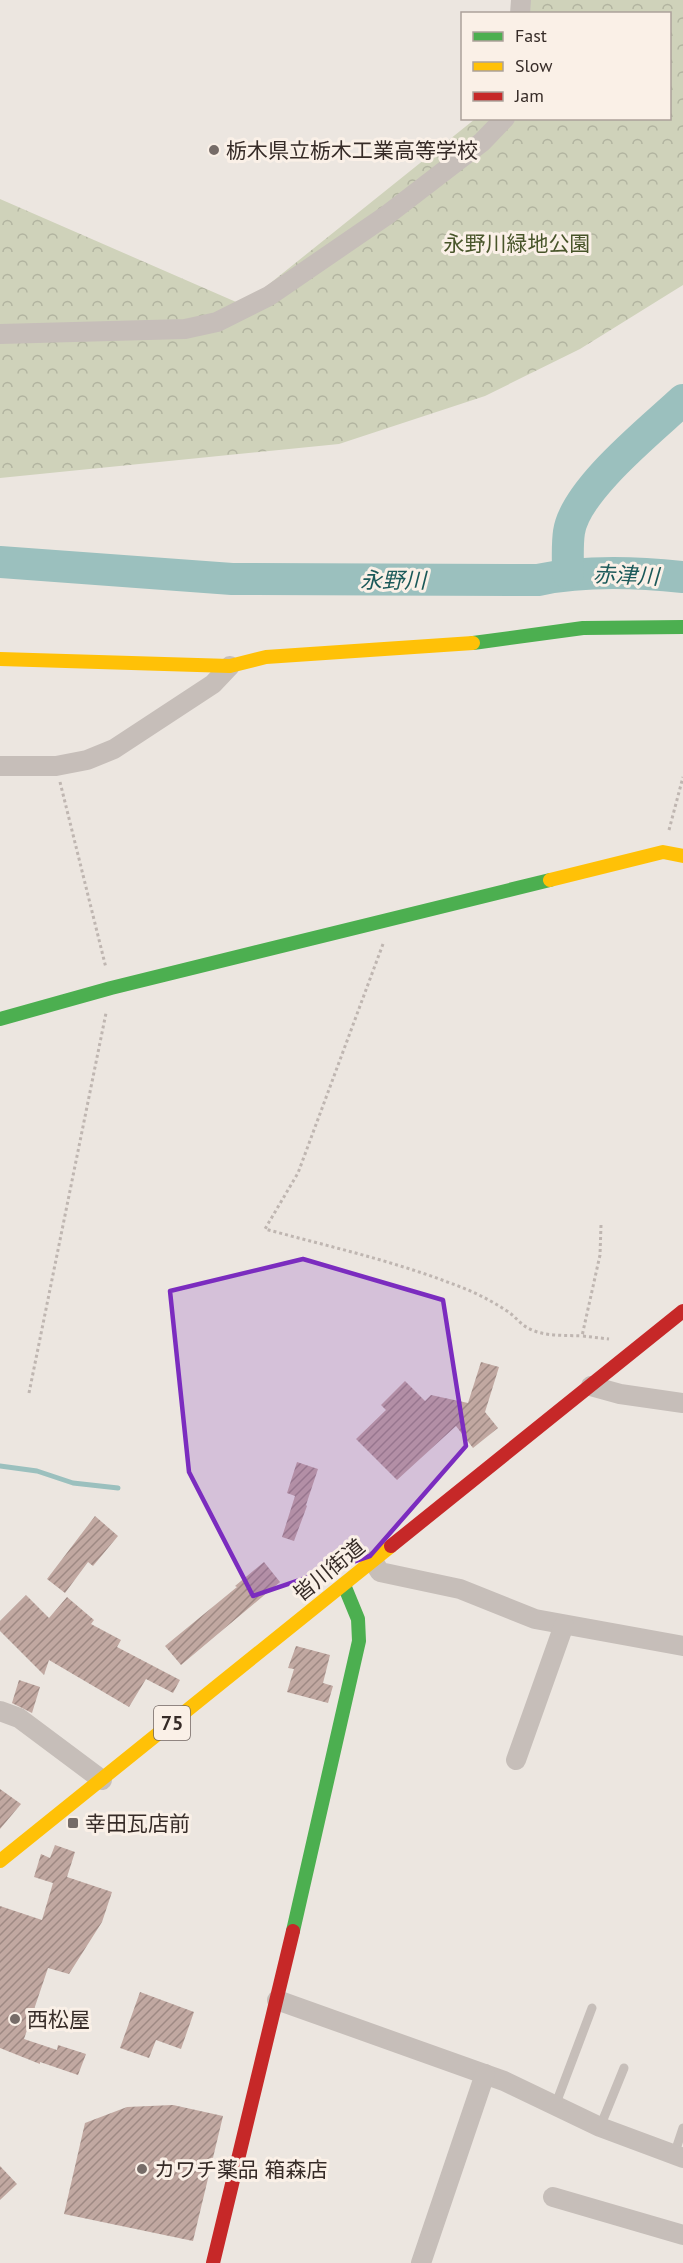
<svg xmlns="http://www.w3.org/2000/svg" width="683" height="2263" viewBox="0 0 683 2263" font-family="'PT Sans','Noto Sans JP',sans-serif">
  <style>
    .park { fill: url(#park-crowns) }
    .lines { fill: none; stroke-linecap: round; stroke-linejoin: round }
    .stream { stroke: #9bc0be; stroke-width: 5 }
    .river { stroke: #9bc0be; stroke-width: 32 }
    .building { fill: url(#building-hatch) }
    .path { stroke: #bfb6b1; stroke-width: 3; stroke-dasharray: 3 3; stroke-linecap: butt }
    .lane { stroke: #c6beb9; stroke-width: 9 }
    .street { stroke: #c6beb9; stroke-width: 20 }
    .fast { stroke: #4caf50; stroke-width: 14 }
    .slow { stroke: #ffc107; stroke-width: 14 }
    .jam { stroke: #c62828; stroke-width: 14 }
    .marked { fill: #7b2cbf; fill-opacity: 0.2; stroke: #7b2cbf; stroke-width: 4.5; stroke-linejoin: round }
    .poi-dot { fill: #766c68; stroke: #faf0e7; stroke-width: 2 }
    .labels { text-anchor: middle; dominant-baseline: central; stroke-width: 6; stroke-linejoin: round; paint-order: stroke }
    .shield { fill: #faf0e7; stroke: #716661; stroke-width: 1.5 }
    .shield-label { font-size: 20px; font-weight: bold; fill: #362b27 }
    .poi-label { font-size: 21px; fill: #362b27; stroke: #faf0e7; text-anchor: start }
    .park-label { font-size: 21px; fill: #48552a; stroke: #faf0e7 }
    .street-label { font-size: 21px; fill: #362b27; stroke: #faf0e7 }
    .water-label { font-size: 22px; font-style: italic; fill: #1b5959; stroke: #faf0e7 }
  </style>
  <defs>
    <pattern id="park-crowns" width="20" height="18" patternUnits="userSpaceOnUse" patternTransform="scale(1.5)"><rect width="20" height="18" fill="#cfd2ba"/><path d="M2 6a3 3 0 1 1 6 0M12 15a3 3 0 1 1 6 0" fill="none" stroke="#b2b4a0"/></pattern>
    <pattern id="building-hatch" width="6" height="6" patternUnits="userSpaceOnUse" patternTransform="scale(1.5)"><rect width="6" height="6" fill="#c1a8a1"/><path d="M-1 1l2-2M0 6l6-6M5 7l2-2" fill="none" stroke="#9e8983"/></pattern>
  </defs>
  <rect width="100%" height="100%" fill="#ece6e0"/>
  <!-- park -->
  <path class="park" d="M516 0H683V285L580 349 485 396 339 444 0 478V199L243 305 475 119 670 118V14L514 13Z"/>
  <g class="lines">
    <!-- stream -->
    <path class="stream" d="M0 1466 37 1471 73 1483 118 1488"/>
    <!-- river -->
    <g class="river">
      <path d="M0 562 232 579 538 580C585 570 635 572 683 577"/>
      <path d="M568 573C568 560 567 545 569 532 575 490 652 429 683 400"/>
    </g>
  </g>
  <!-- building -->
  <g class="building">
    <path d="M481 1362 499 1367 485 1412 498 1428 473 1448 456 1426 397 1480 356 1439 386 1410 381 1405 405 1381 425 1401 431 1395 468 1403Z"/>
    <path d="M297 1462 318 1469 306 1505 307 1506 294 1541 282 1537 295 1496 287 1493Z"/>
    <path d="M95 1516 118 1536 93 1566 88 1562 65 1593 47 1579Z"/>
    <path d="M264 1562 280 1582 181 1665 165 1646 237 1587 235 1586Z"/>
    <path d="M26 1595 49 1618 67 1597 94 1620 91 1624 121 1640 117 1647 180 1680 173 1693 146 1679 129 1707 49 1660 44 1675 0 1631V1621Z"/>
    <path d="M296 1646 330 1655 323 1683 333 1686 328 1703 287 1692 294 1669 288 1668Z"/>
    <path d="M19 1680 40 1687 32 1713 12 1703Z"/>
    <path d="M0 1789 21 1804 0 1829Z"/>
    <path d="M55 1845 75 1852 67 1877 112 1892 102 1922 69 1974 48 1968 24 2039 57 2050 58 2045 86 2054 78 2075 40 2062V2064L0 2048V1906L42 1920 53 1883 34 1877 41 1854 50 1858Z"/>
    <path d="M140 1992 194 2012 181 2049 156 2040 149 2058 120 2048Z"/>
    <path d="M173 2105 223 2116 193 2241 64 2214 85 2123 127 2107Z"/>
    <path d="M0 2166 17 2184 0 2200Z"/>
  </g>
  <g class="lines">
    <!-- path -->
    <g class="path">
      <path d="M60 782 106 968"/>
      <path d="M669 830 683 777"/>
      <path d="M383 944 298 1173 265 1229C327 1246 390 1260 450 1283 470 1290 489 1299 507 1311 515 1316 520 1324 528 1328 544 1337 566 1335 582 1336"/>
      <path d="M601 1225 600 1255 582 1336 609 1339"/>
      <path d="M29 1393 106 1013"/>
    </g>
    <!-- lane -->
    <g class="lane">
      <path d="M555 2106 592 2008"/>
      <path d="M600 2127 624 2068"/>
      <path d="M674 2155 683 2128"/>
    </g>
    <!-- street -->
    <g class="street">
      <path d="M520 14 521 0"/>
      <path d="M0 334 185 329 217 322 269 296 387 215 482 142 505 118"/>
      <path d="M0 766H56L87 760 114 749 213 684 230 666"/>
      <path d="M591 1386 620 1394 683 1403"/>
      <path d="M373 1561 380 1572 460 1589 535 1619 683 1646"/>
      <path d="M0 1711 19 1718 102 1780"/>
      <path d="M516 1760 564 1625"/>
      <path d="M277 2000 504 2081 600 2127 683 2158"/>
      <path d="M553 2197 683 2235"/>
      <path d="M421 2263 485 2074"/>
    </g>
    <!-- fast -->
    <g class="fast">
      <path d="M473 643 583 628 683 627"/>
      <path d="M0 1019 111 988 550 880"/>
      <path d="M293 1931 359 1641 358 1619 344 1585"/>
    </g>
    <!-- slow -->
    <g class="slow">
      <path d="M0 659 230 666 266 657 473 643"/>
      <path d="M550 880 663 852 683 856"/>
      <path d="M0 1861 391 1546"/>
    </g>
    <!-- jam -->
    <g class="jam">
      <path d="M391 1546 683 1311"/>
      <path d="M213 2263 293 1931"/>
    </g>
  </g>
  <!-- marked area -->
  <path class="marked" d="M303 1259 443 1300 466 1446 370 1556 253 1596 189 1472 170 1291Z"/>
  <!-- markers -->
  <g class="poi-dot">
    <circle cx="214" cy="150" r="6"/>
    <rect x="67" y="1817" width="12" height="12" rx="3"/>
    <circle cx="15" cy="2019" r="6"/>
    <circle cx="142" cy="2169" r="6"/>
  </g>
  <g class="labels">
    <!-- shield labels -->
    <rect class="shield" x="154" y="1706" width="36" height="34" rx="4.5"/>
    <g class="shield-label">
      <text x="172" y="1723">75</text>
    </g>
    <!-- poi labels -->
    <g class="poi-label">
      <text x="226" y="150">栃木県立栃木工業高等学校</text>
      <text x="85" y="1823">幸田瓦店前</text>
      <text x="27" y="2019">西松屋</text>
      <text x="154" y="2169">カワチ薬品 箱森店</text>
    </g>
    <!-- park labels -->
    <g class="park-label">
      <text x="517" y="243">永野川緑地公園</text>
    </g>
    <!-- street labels -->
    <g class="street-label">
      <text transform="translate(329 1570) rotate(-39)">皆川街道</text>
    </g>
    <!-- water labels -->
    <g class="water-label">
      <text transform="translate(626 575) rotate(2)">赤津川</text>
      <text x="393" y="580">永野川</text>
    </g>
  </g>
  <!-- legend -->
  <rect x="461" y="12" width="210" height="108" fill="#faf0e7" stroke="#aca19a" stroke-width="1.5"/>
  <rect x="473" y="32" width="30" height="9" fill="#4caf50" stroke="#aca19a" stroke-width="1.5"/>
  <text x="515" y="42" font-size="18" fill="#362b27">Fast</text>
  <rect x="473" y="62" width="30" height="9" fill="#ffc107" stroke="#aca19a" stroke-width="1.5"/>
  <text x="515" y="72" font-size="18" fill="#362b27">Slow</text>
  <rect x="473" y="92" width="30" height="9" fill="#c62828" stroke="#aca19a" stroke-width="1.5"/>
  <text x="515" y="102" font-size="18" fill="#362b27">Jam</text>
</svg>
